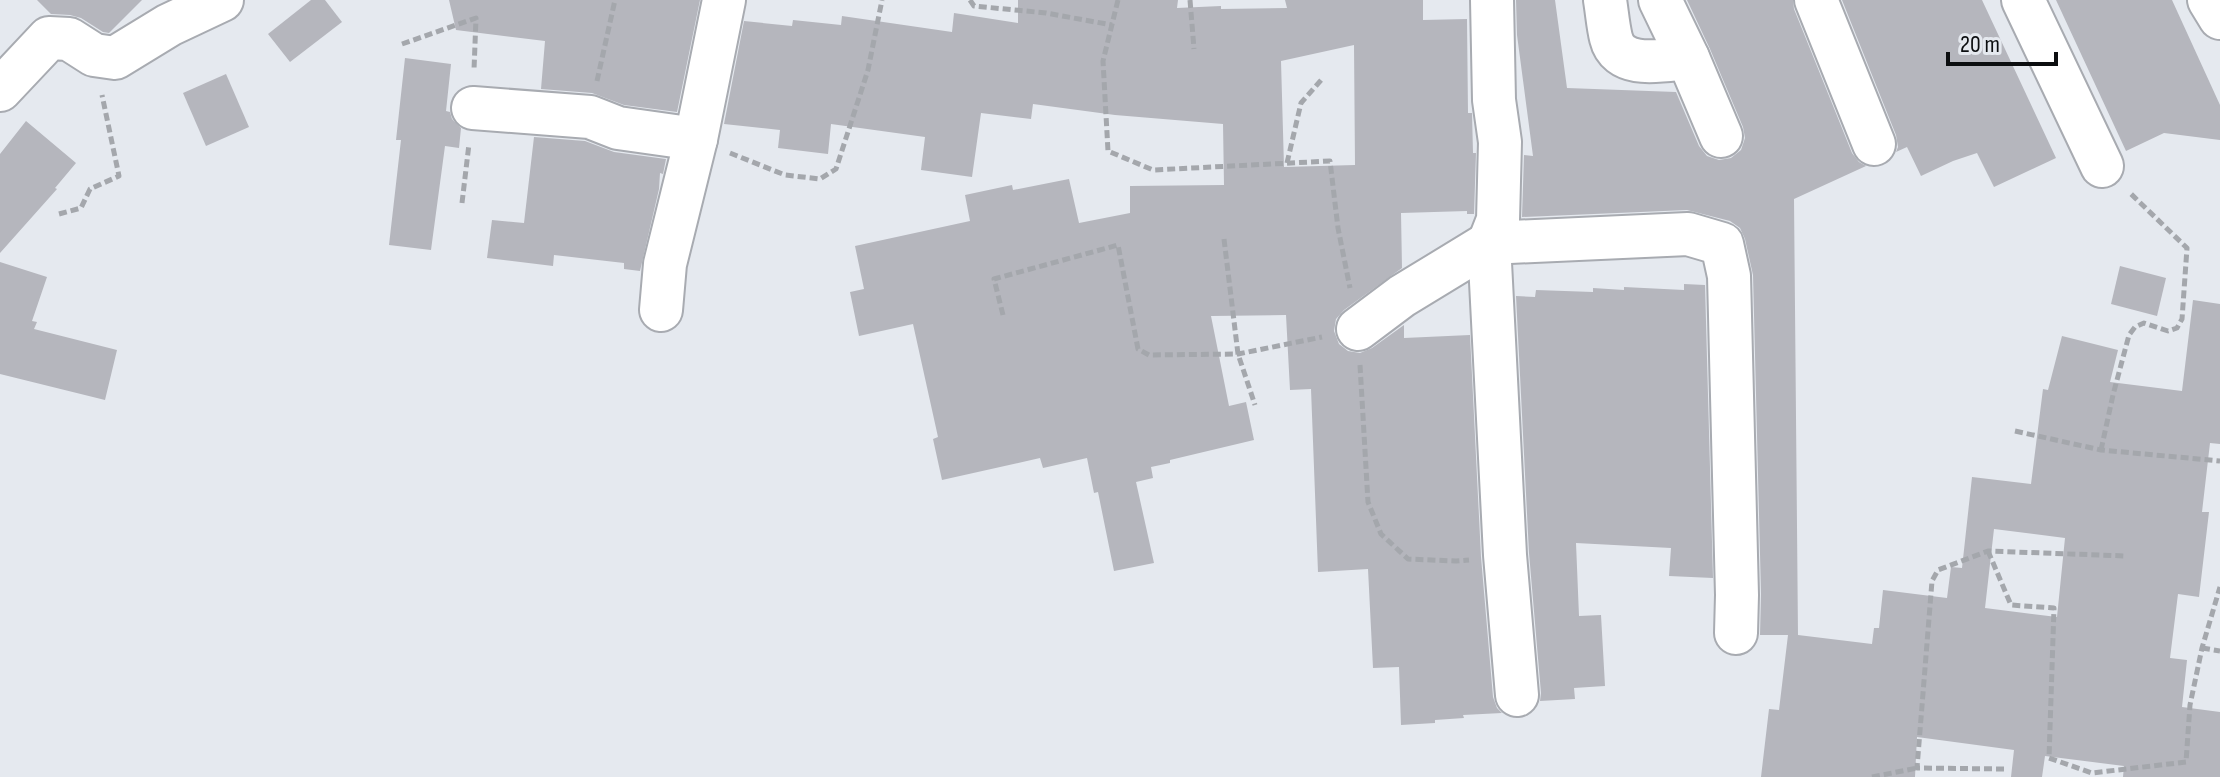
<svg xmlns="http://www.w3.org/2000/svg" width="2220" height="777" viewBox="0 0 2220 777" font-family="'Sofia Sans Condensed',sans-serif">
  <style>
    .building { fill: #b5b6bd; fill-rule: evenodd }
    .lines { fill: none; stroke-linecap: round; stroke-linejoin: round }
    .minor-casing { stroke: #a8abb1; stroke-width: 46 }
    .path { stroke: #a4a7ac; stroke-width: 5; stroke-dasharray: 8 4; stroke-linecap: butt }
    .minor { stroke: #fff; stroke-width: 42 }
  </style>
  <rect width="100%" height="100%" fill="#e5e9ef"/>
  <!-- building -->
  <g class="building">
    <path d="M37 0H142L109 33 103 32 81 18 70 15 51 14Z"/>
    <path d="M311 0H325L342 22 290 62 268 34Z"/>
    <path d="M449 0H700L677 112 624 105 592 93 541 89 545 41 456 30Z"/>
    <path d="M1018 0H1178L1177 8 1221 6V9L1287 8 1285 0H1423V20L1467 19 1468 113H1472L1473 153H1476L1474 214H1467V211L1401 213 1402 268 1344 310 1336 319 1334 331 1339 344 1348 351 1360 353 1372 348 1404 325V338L1470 335 1481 557 1493 697 1497 708 1502 713 1463 715 1464 718 1435 720V723L1401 725 1399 667 1373 668 1368 569 1318 572 1311 389 1290 390 1286 315 1211 316 1229 406 1246 402 1254 440 1170 460V463L1151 467 1153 478 1136 482 1154 563 1114 571 1098 492 1094 493 1087 458 1043 468 1040 458 942 480 933 439 938 437 913 324 859 336 850 292 864 289 855 246 970 221 965 195 1012 185 1013 190 1069 179 1079 223 1130 213V186L1224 185 1223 124 1115 115 1033 104 1031 119 981 113 972 177 921 170 925 137 831 124 828 154 778 148 780 130 724 124 744 21 792 26 793 20 841 25 842 16 952 32 954 13 1018 23ZM1354 45 1355 165 1284 167 1281 61Z"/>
    <path d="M1516 0H1555L1567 88 1676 92 1699 146 1707 156 1719 160 1731 158 1741 150 1745 138 1743 127 1710 49 1687 0H1793L1794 9 1852 153 1859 162 1866 166 1794 199 1798 635 1872 644 1874 628H1879L1883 590 1947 598 1951 567 1962 568 1972 477 2031 484 2043 389 2048 390 2062 336 2118 350 2110 382 2182 391 2193 300 2220 304V444L2210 443 2202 512H2209L2199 597 2178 594 2170 658 2187 660 2182 707 2220 712V777H2123L2124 766 2045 756 2042 777H2011L2014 750 1917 737 1915 777H1761L1769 709 1779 710 1788 635H1760L1761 594 1753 275 1745 239 1740 228 1730 221 1687 210 1522 217 1524 155 1533 156 1517 35ZM1994 529 2065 538 2057 617 1985 608Z"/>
    <path d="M1842 0H1982L2056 158 1994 187 1977 153 1953 161 1921 176 1907 147 1896 152 1898 147 1896 135Z"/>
    <path d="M2056 0H2172L2220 105V140L2164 133 2126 151Z"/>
    <path d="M405 58 451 64 446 111 450 112 452 119 461 128 459 148 445 146 431 250 389 245 401 140H396Z"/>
    <path d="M226 74 249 127 206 146 183 93Z"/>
    <path d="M26 121 76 163 55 188 57 189 0 253V154Z"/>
    <path d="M534 137 585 141 614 152 666 159 663 174 660 173 659 189 640 271 624 269V263L554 255 553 266 487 258 492 220 524 223Z"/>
    <path d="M0 262 47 277 32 321 37 322 34 329 117 350 105 400 0 374Z"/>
    <path d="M2120 266 2166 278 2157 316 2111 304Z"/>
    <path d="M1684 284 1705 285 1713 578 1669 576 1671 548 1576 543 1579 616 1601 615 1605 686 1574 688 1575 699 1540 701 1541 693 1529 553 1516 296 1535 297 1536 290 1593 292V288L1624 290V287L1684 290Z"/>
  </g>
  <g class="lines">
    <!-- minor casing -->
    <g class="minor-casing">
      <g id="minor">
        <path d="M1492 0 1494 100 1500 142 1498 220 1489 243 1505 555 1517 695"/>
        <path d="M1605 0C1607 12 1608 26 1611 38 1619 71 1664 60 1688 58"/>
        <path d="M1660 0 1688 58 1721 136"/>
        <path d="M1816 0 1874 144"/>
        <path d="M2023 0 2102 166"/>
        <path d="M2209 0 2220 18"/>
        <path d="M0 90 49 38 69 39 94 55 115 58 169 25 222 0"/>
        <path d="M473 108 590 117 618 128 696 139 724 0"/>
        <path d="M661 310 665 264 696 139"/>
        <path d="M1358 329 1402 296 1489 243 1688 234 1722 244 1729 276 1737 595 1736 633"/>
      </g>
    </g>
    <!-- path -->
    <g class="path">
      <path d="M970 0 974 6 1046 13 1112 25"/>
      <path d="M1118 0 1103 61 1108 151 1153 170 1330 161 1338 228 1350 288"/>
      <path d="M1190 0 1194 49"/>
      <path d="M402 44 476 18 474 70"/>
      <path d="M597 81 615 0"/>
      <path d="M730 153 785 175 820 179 836 169 868 70 882 0"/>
      <path d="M1287 163 1301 103 1323 78"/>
      <path d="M462 203 469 144"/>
      <path d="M59 214 81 208 90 189 119 176 102 95"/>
      <path d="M1224 239 1238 354 1255 405"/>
      <path d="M1003 315 994 279 1118 245 1138 349 1149 355 1238 354 1322 337"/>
      <path d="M1360 365 1368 502 1381 534 1408 559 1456 561 1469 560"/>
      <path d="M2015 431 2101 450 2220 461"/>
      <path d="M2101 450 2113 395 2129 335 2135 327 2144 323 2168 331 2177 328 2182 319 2187 248 2129 192"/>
      <path d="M1988 551 2011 605 2054 608 2049 758 2092 773 2186 762 2190 705 2202 648 2220 587"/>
      <path d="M2202 648 2220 651"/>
      <path d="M2004 769 1917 768 1932 581 1938 570 1988 551 2126 556"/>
      <path d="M1872 777 1917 768"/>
    </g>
    <!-- minor -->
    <use href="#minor" class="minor"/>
  </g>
  <!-- scale -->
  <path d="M1948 52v12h108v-12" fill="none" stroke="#0c0e10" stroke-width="4"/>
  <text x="1960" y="52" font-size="24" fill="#0c0e10" stroke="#e5e9ef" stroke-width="6" paint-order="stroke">20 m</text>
</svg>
